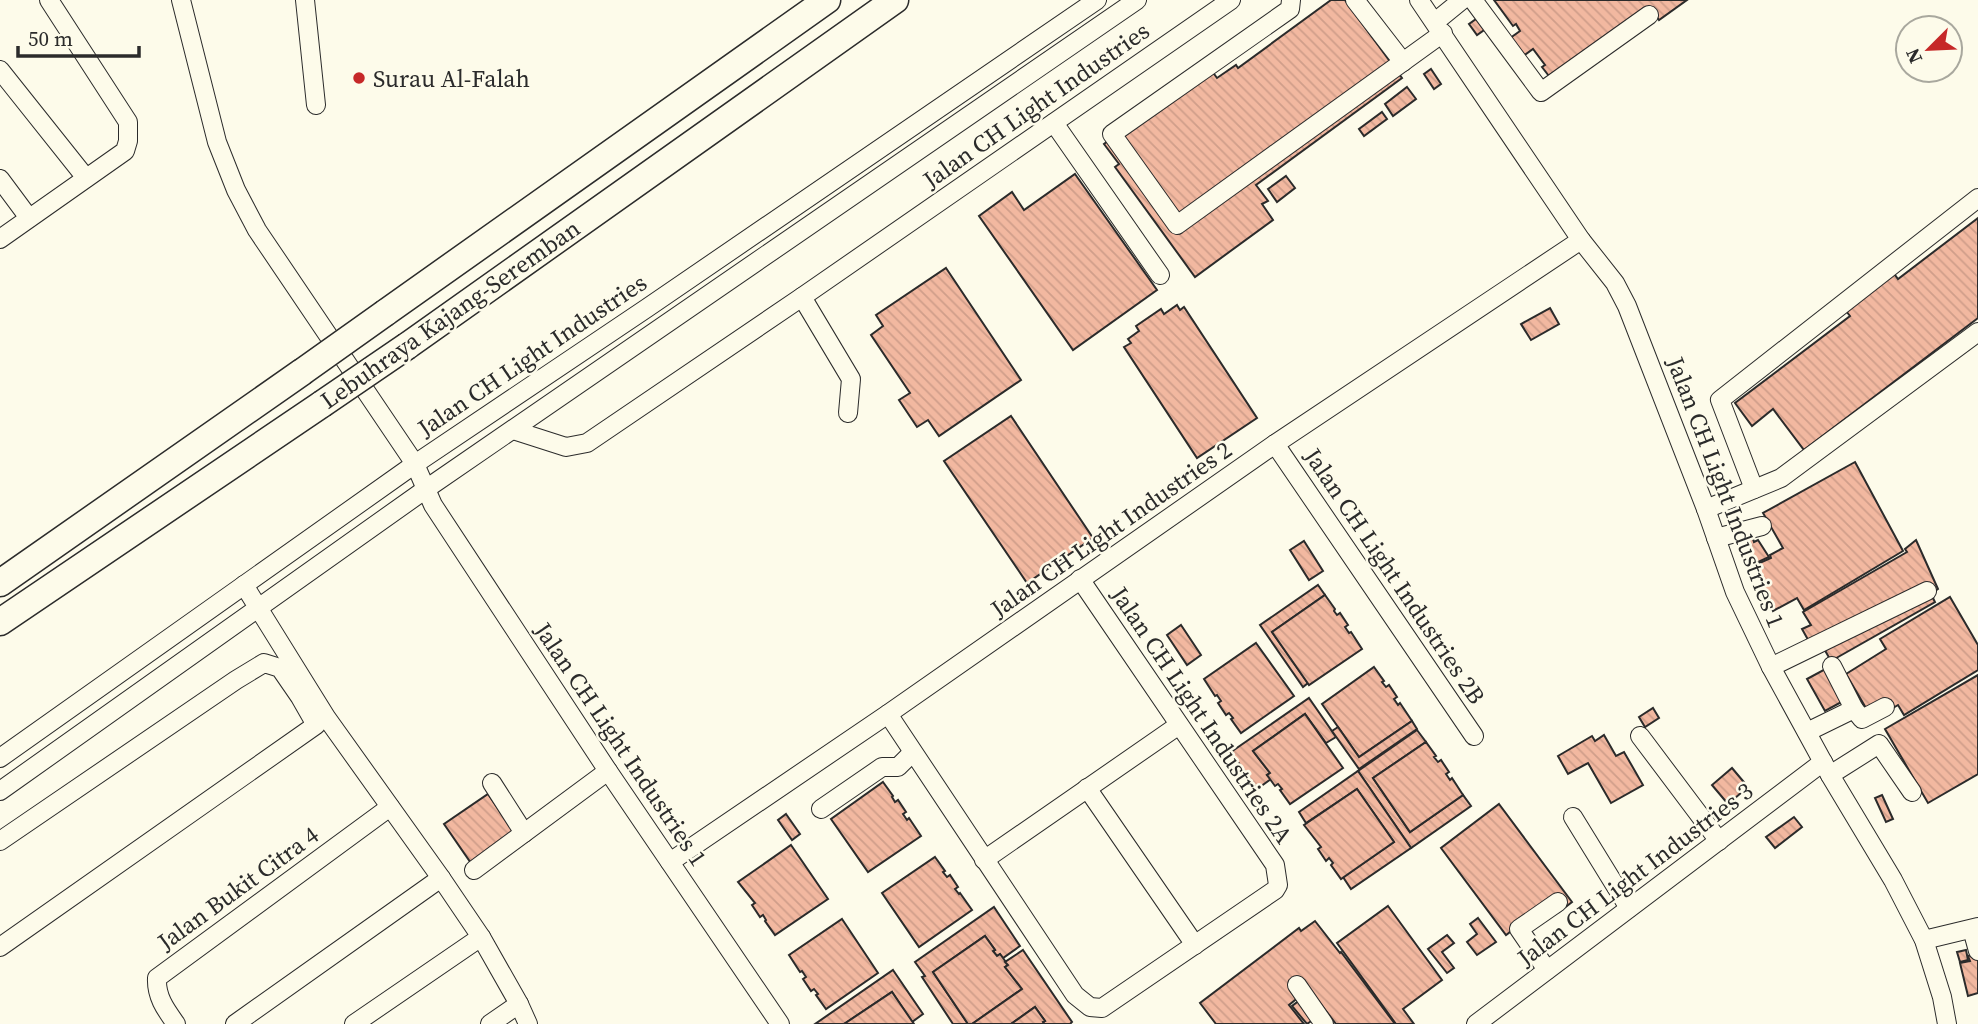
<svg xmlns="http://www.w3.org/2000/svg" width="1978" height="1024" viewBox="0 0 1978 1024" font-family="'Source Serif 4',serif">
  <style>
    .building { fill: url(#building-back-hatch); stroke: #2b2b2b; stroke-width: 2 }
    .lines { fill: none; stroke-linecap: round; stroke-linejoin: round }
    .minor-casing { stroke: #2b2b2b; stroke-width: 20 }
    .highway-casing { stroke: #2b2b2b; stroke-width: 29 }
    .minor { stroke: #fdfbea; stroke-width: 18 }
    .highway { stroke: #fdfbea; stroke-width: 26 }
    .highway-bridge-casing { stroke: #2b2b2b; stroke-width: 29; stroke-linecap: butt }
    .highway-bridge { stroke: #fdfbea; stroke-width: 26 }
    .poi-dot { fill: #c62828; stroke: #fdfbea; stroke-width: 2.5 }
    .labels { text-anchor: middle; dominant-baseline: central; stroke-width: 5; stroke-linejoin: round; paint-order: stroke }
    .poi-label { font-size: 24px; fill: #2b2b2b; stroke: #fdfbea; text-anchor: start }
    .street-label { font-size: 24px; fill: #2b2b2b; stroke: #fdfbea }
  </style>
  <defs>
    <pattern id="building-back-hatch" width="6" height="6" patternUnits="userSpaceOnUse" patternTransform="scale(1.75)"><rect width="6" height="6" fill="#f2b8a0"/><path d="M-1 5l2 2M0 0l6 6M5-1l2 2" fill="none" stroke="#d09e8a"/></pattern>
  </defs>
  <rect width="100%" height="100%" fill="#fdfbea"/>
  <!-- building -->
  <g class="building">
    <path d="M1331 0H1345L1402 78 1256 185 1268 201 1262 204 1273 220 1195 277 1115 167 1119 164 1104 144 1209 67 1217 78 1236 65 1238 68Z"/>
    <path d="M1494 0H1687L1659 20 1652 10 1552 80 1542 67 1545 65 1533 49 1519 59 1506 41 1520 31 1516 24 1513 26Z"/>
    <path d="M1479 17 1487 28 1477 35 1469 24Z"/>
    <path d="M1431 69 1441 84 1434 89 1424 74Z"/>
    <path d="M1407 87 1416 99 1393 116 1385 104Z"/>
    <path d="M1382 112 1387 119 1364 136 1359 129Z"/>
    <path d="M1075 174 1157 290 1073 350 979 216 1012 192 1024 210Z"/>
    <path d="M1286 176 1295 188 1277 202 1268 189Z"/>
    <path d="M1978 218V318L1804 450 1773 409 1752 426 1735 403 1850 316 1838 301 1887 264 1898 279Z"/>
    <path d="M946 268 1021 380 939 436 928 420 917 427 899 400 910 393 871 335 883 326 876 315Z"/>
    <path d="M1177 305 1180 310 1184 307 1257 418 1197 458 1124 347 1131 343 1128 339 1139 331 1136 326 1161 309 1164 314Z"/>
    <path d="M1550 308 1559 324 1531 340 1521 324Z"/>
    <path d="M1011 416 1093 538 1027 583 944 461Z"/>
    <path d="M1855 462 1903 551 1804 610 1797 598 1773 611 1755 565 1771 558 1770 555 1783 548 1763 513Z"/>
    <path d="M1752 536 1754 542 1758 540 1769 557 1756 563 1745 539Z"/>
    <path d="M1916 540 1938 589 1931 594 1935 602 1831 661 1819 640 1811 645 1802 629 1811 625 1803 612 1907 552 1905 549Z"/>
    <path d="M1304 541 1323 571 1309 580 1290 550Z"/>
    <path d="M1318 585 1325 595 1272 632 1308 683 1303 687 1260 625Z"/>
    <path d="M1325 595 1335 609 1334 611 1337 615 1340 613 1348 625 1345 627 1349 633 1351 632 1362 649 1309 685 1272 632Z"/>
    <path d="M1950 597 1978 645V670L1904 715 1898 705 1873 720 1846 674 1886 649 1880 639Z"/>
    <path d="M1181 625 1201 655 1187 665 1167 635Z"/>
    <path d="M1256 643 1294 696 1241 733 1231 719 1233 718 1229 713 1226 715 1218 703 1221 701 1217 695 1215 696 1204 679Z"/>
    <path d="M1374 667 1384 681 1382 682 1386 687 1389 685 1397 697 1394 699 1398 705 1400 703 1412 721 1359 757 1322 704Z"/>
    <path d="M1829 667 1847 699 1825 711 1807 679Z"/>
    <path d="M1978 675V774L1928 803 1885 729Z"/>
    <path d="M1309 698 1336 737 1326 743 1305 714 1253 751 1270 773 1267 775 1271 779 1257 789 1231 752Z"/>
    <path d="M1653 708 1659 718 1645 727 1639 717Z"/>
    <path d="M1305 714 1343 768 1290 804 1280 790 1282 789 1278 784 1275 786 1267 775 1270 773 1253 751Z"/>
    <path d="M1412 721 1417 729 1359 769 1332 731 1338 727 1359 757Z"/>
    <path d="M1417 730 1426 742 1373 778 1410 832 1463 795 1471 806 1411 848 1358 771Z"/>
    <path d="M1604 735 1616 756 1624 752 1643 785 1611 803 1588 763 1568 774 1558 756 1592 736 1595 741Z"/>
    <path d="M1426 742 1436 756 1434 757 1438 762 1441 760 1449 772 1446 774 1450 780 1452 778 1463 795 1410 832 1373 778Z"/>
    <path d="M1732 768 1748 787 1728 804 1712 785Z"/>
    <path d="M1358 771 1411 848 1351 889 1343 877 1394 842 1357 789 1306 823 1299 812Z"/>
    <path d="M883 782 893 796 892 797 895 802 898 800 906 812 903 814 907 820 909 818 921 836 868 872 831 819Z"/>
    <path d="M1357 789 1394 842 1341 879 1331 865 1333 863 1329 858 1326 861 1318 849 1321 847 1304 825Z"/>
    <path d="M488 794 517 836 473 866 444 824Z"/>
    <path d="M1882 795 1893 819 1886 822 1875 798Z"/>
    <path d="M1499 804 1572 902 1559 912 1551 901 1506 935 1441 848Z"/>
    <path d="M786 814 800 834 792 840 778 820Z"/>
    <path d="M1794 817 1802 827 1775 848 1766 837Z"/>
    <path d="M791 845 828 899 775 935 765 921 766 920 763 915 760 917 752 905 755 903 738 882Z"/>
    <path d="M935 857 945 871 943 872 947 877 950 875 958 887 955 889 959 894 960 893 972 910 919 947 882 893Z"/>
    <path d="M1388 906 1442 980 1403 1009 1414 1024H1396L1337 943Z"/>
    <path d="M994 907 1020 946 1003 958 1000 954 997 956 993 951 995 950 985 936 933 972 968 1024H953L922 977 925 976 915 962Z"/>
    <path d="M1478 918 1496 942 1477 955 1467 942 1477 934 1470 924Z"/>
    <path d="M842 919 878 973 826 1009 816 995 818 994 814 989 811 991 803 979 806 977 802 971 800 972 789 955Z"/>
    <path d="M1315 921 1340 953 1341 952 1395 1024H1336L1309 989 1289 1005 1304 1024H1216L1200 1003 1299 928 1301 931Z"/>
    <path d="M1447 935 1454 943 1442 952 1454 968 1447 973 1428 949Z"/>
    <path d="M985 936 995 950 993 951 997 956 1000 954 1003 958 1008 965 1005 967 1022 989 972 1024H968L933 972Z"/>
    <path d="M1023 950 1072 1022 1070 1024H1044L1043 1022 1045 1021 1035 1007 1011 1024H972L1022 989 1005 967 1008 965 1005 962Z"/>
    <path d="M1966 950 1968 960 1960 962 1957 952Z"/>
    <path d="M1978 953V993L1968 996 1960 963 1970 961 1968 956Z"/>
    <path d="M893 970 923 1014 912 1022 892 992 844 1024H815Z"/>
    <path d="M892 992 914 1024H844Z"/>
    <path d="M1300 1000 1314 1019 1307 1024 1292 1006Z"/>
    <path d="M1035 1007 1045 1021 1043 1022 1044 1024H1011Z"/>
  </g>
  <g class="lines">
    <!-- minor casing -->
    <g class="minor-casing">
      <g id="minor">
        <path d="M181 0 217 142 236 190 257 230 415 464 433 505 608 771 780 1024"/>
        <path d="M305 0 316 105"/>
        <path d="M1291 0 1290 9 1112 134 1177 225 1443 33"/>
        <path d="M1355 0 1403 62"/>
        <path d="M1419 0 1581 240 1615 283 1627 306 1706 509 1735 592 1771 667 1830 775 1893 880 1924 940 1942 997 1947 1024"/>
        <path d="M1473 0 1541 92 1649 15"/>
        <path d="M1435 22 1462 0"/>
        <path d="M0 70 86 178"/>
        <path d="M1054 123 1160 275"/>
        <path d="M0 179 29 218"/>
        <path d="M0 239 125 151 128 141V122L49 0"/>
        <path d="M802 297 851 379 848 413"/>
        <path d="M513 430 566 447 587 443 802 297 1231 0"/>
        <path d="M1275 444 1474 736"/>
        <path d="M1754 489 1720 400 1978 198"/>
        <path d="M1706 509 1781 478 1978 332"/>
        <path d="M1716 538 1762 526"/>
        <path d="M244 585 326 717 441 878 481 937 519 1004 528 1024"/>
        <path d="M1832 666 1854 709"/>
        <path d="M1771 667 1927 591"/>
        <path d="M888 714 1075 995 1090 1007 1102 1008 1275 890 1278 885 1275 865 1080 579"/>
        <path d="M1807 732 1854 709 1862 719 1885 707"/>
        <path d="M1640 736 1719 841"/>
        <path d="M0 758 415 464 647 308 1097 0"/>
        <path d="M1830 775 1879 744 1912 792"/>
        <path d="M492 783 524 833"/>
        <path d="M1087 788 1195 945"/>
        <path d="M0 791 426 489 1137 0"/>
        <path d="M821 809 882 767H898L912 753"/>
        <path d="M1573 817 1629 908"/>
        <path d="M0 841 236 680 264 663 280 668 300 697 316 725 0 947"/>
        <path d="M984 860 1179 725"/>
        <path d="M670 862 888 714 1275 444 1581 240"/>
        <path d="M474 870 608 771"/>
        <path d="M1972 929 1978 951"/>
        <path d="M1924 940 1978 927"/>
        <path d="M1547 970 1519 929 1558 902"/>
        <path d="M1297 985 1324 1024"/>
        <path d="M176 1024C166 1010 156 997 157 978L390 807"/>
        <path d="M235 1024 441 878"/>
        <path d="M354 1024 481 937"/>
        <path d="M490 1024 519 1004"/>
        <path d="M1476 1024 1823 762"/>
      </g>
    </g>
    <!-- highway casing -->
    <g class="highway-casing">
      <g id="highway">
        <path d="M385 313 827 0"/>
        <path d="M407 346 895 0"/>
        <path d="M0 583 302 372"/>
        <path d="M0 622 322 404"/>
      </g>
    </g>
    <!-- minor -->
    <use href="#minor" class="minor"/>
    <!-- highway -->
    <use href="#highway" class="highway"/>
    <!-- highway-bridge casing -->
    <g class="highway-bridge-casing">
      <g id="highway-bridge">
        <path d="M302 372 385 313"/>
        <path d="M322 404 407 346"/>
      </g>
    </g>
    <!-- highway-bridge -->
    <use href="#highway-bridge" class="highway-bridge"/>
  </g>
  <!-- markers -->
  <circle class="poi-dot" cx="359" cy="78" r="7"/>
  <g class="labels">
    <!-- poi labels -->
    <g class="poi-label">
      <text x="373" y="78">Surau Al-Falah</text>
    </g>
    <!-- street labels -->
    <g class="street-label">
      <text transform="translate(1036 105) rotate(-35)">Jalan CH Light Industries</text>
      <text transform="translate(450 314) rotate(-35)">Lebuhraya Kajang-Seremban</text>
      <text transform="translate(532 355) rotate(-34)">Jalan CH Light Industries</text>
      <text transform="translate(1726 492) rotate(69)">Jalan CH Light Industries 1</text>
      <text transform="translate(1111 529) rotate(-35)">Jalan CH Light Industries 2</text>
      <text transform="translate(1395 576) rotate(56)">Jalan CH Light Industries 2B</text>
      <text transform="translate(1202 715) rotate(56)">Jalan CH Light Industries 2A</text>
      <text transform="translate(621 744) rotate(56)">Jalan CH Light Industries 1</text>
      <text transform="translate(1635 874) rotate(-37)">Jalan CH Light Industries 3</text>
      <text transform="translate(238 888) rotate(-36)">Jalan Bukit Citra 4</text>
    </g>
  </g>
  <!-- north arrow -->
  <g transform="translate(1929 49) rotate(246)"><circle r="33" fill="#fdfbea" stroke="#a9a89e" stroke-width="2"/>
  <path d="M0-5L12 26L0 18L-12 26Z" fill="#c62828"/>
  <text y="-10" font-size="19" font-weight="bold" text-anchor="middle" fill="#2b2b2b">N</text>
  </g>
  <!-- scale -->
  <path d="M18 46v10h121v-10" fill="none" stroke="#2b2b2b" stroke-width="3.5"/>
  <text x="28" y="46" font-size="21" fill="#2b2b2b" stroke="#fdfbea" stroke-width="5" paint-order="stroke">50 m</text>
</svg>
